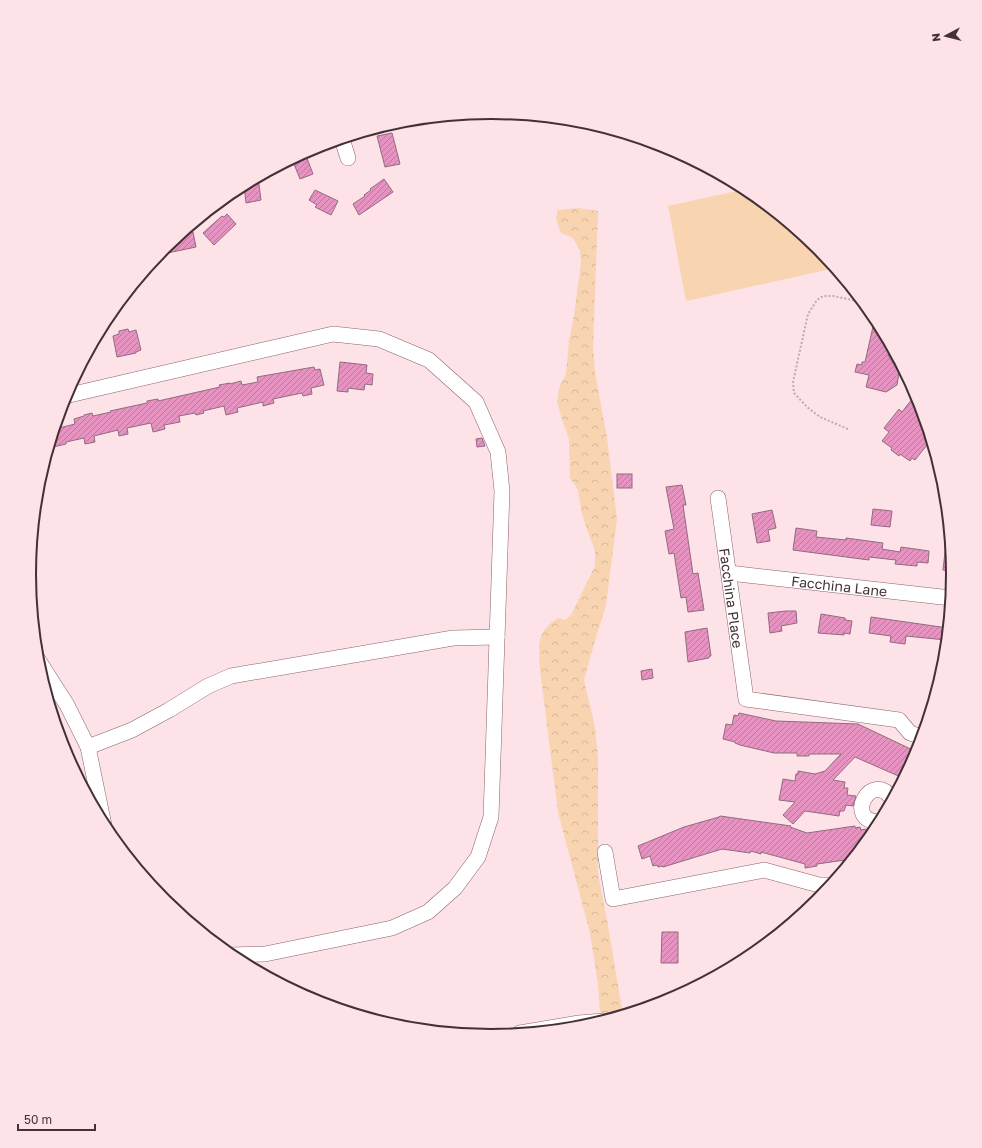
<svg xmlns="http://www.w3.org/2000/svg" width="982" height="1148" viewBox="0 0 982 1148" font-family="'Golos Text',sans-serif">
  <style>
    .forest { fill: url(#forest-crowns) }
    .pitch { fill: #f9d4b1 }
    .building { fill: url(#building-hatch); stroke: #8f6c7e }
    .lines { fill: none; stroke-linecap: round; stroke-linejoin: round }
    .minor-casing { stroke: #8a636b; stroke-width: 16 }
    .path { stroke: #c1a9ae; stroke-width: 2; stroke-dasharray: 2 2; stroke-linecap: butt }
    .minor { stroke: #fff; stroke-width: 15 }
    .labels { text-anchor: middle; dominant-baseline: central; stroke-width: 3; stroke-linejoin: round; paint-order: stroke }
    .street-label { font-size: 14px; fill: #433135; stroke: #fde2e7 }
    .rim { fill: none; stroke: #433135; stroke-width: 2 }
  </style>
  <defs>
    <pattern id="forest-crowns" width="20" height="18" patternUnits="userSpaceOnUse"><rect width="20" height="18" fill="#f9d4b1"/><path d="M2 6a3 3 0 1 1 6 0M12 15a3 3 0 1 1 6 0" fill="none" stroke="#d7b699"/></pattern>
    <pattern id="building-hatch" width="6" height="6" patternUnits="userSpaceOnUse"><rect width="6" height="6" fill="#e793c2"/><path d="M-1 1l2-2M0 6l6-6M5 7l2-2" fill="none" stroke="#bd799e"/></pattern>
  </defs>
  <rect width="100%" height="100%" fill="#fde2e7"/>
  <!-- forest -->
  <path class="forest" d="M578 208 598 211 593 346 595 372 607 438 617 519 606 605 594 644 584 680 595 727 598 758V874L607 920 622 1009 621 1015C612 1018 607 1019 600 1012L598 984 590 933 558 812 540 670C539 646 535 633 558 618L565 620 571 615 595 566V551L582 515 578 490 570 478 569 439 563 422 557 402 559 388 566 374 569 341 574 315 581 262 580 251 573 238 561 233 556 219 558 210Z"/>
  <!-- pitch -->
  <path class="pitch" d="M746 189 818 247 835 268 686 301 668 206Z"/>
  <!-- building -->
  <g class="building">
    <path d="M392 133 400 164 385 167 377 136Z"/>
    <path d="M304 153H305L313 174 300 179 292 159Z"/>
    <path d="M258 177 261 200 246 203 244 185Z"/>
    <path d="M384 179 393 192 359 215 353 204 365 196 364 195 371 190 370 189Z"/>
    <path d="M315 190 338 201 331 215 315 207 317 205 309 200Z"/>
    <path d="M227 214 236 224 214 245 203 233 222 216 224 217Z"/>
    <path d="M193 232 196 247 158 255 164 247 180 234Z"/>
    <path d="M875 318 893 352 888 355 899 373 897 385 886 392 866 387 869 375 855 372 857 364 862 365V362H865Z"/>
    <path d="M128 329 129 332 136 330 141 350 136 352V353L117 357 113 336 119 334V331Z"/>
    <path d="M340 362 367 365 366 373 373 374 372 385 365 384 364 390 348 388V392L337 391Z"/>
    <path d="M314 367 315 370 320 369 324 385 311 388 312 394 303 396 302 393 273 399 274 403 263 406V402L237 408 238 412 226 415 224 406 203 411 204 413 196 415 195 413 179 416 180 422 164 425 165 429 153 432 151 423 127 428 128 434 119 436 118 430 94 436 95 442 85 444 84 438 66 442V444L49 448 55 429 75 424 74 419 84 416V415L92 413 93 416 111 412 110 411 147 403V401L158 399V401L220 387 219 385 230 383V384L241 381 242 385 258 382 257 377Z"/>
    <path d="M916 394 931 440 915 460 912 458 910 461 900 454 899 456 891 450 892 448 882 441 889 432 884 428 899 409 902 412Z"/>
    <path d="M482 438 485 446 477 447 476 439Z"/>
    <rect x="617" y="474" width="15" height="14"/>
    <path d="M682 485 686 505H683L693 574 698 573 704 610 688 612 686 597 681 598 674 553 669 554 665 531 674 529 666 487Z"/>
    <path d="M873 509 892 511 890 527 871 525Z"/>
    <path d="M772 510 776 528 768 530 770 541 757 543 752 514Z"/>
    <path d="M796 528 817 531 816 537 846 540V538L883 543 882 549 900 552 901 547 929 551 928 563 917 562V566L895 564 896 560 869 557V560L793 550Z"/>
    <path d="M946 543H950L953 571 943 570Z"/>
    <path d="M786 611H796L797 623 781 626 782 631 770 633 768 613Z"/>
    <path d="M821 614 845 618V620L852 621 850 634 844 633V635L818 633Z"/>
    <path d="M871 617 948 628 946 640 906 636 905 644 890 642 891 636 869 633Z"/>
    <path d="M707 628 711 656H709V658L688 662 685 632Z"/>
    <path d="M652 669 653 678 642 680 641 671Z"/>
    <path d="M739 713 776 721 858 724 917 752 903 778 855 757 833 780 845 782 844 788H848L847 795 856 796 853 806 846 805 844 811H840L839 816 805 811 793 824 783 815 795 802 779 800 783 779 795 781 796 774H798V771L815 774 825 771 841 754H809V756H797V753H774L740 745 735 743V742L723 739 726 724 732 725 734 715 738 716Z"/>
    <path d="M720 816 791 826 790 827 807 833 855 826V828L860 827 861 830 866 829 867 840 852 859 817 864V866L805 868V864L761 852V854L751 851 750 853 722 849 663 867V866L658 867 657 865 653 866 650 856 642 859 638 846 684 827 719 817Z"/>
    <path d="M662 932H678V963H661Z"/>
  </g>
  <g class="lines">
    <!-- minor casing -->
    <g class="minor-casing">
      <g id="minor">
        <path d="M342 139 348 158"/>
        <path d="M65 396 333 334 379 339 429 360 476 402 498 452 502 491 491 817 478 857 455 888 428 912 392 928 265 954 231 955"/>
        <path id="s1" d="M718 498 746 699 899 720 910 733 922 737"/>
        <path id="s2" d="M729 573 951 598"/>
        <path d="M37 658 67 705 88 747 104 825"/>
        <path d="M88 747 132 730 169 710 208 686 231 676 453 638 497 637"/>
        <path d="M880 822C842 822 872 768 892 799"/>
        <path d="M605 852 613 899 764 870 819 885H831"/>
        <path d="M520 1033 579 1023 603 1021"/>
      </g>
    </g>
    <!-- path -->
    <path class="path" d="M848 429 820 417 807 407 794 393 793 382 808 314 817 300 823 296H833L862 302"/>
    <!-- minor -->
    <use href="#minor" class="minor"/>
  </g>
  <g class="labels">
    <!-- street labels -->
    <g class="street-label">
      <text stroke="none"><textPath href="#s2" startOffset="111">Facchina Lane</textPath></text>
      <text stroke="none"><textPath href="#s1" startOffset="101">Facchina Place</textPath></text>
    </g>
  </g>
  <!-- crop -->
  <path d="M0 0H982V1148H0ZM36 574a455 455 0 1 1 910 0a455 455 0 1 1-910 0Z" fill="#fde2e7" fill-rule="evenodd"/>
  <path class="rim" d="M36 574a455 455 0 1 1 910 0a455 455 0 1 1-910 0Z"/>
  <!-- north arrow -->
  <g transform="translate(946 36) rotate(263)" stroke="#fde2e7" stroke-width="3" paint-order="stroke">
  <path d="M0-3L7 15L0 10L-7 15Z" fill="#433135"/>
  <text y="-6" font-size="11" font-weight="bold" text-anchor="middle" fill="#433135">N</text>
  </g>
  <!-- scale -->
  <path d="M18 1124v6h77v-6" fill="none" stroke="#433135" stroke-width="2"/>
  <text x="24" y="1124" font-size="12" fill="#433135" stroke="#fde2e7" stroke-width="3" paint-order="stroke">50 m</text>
</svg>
